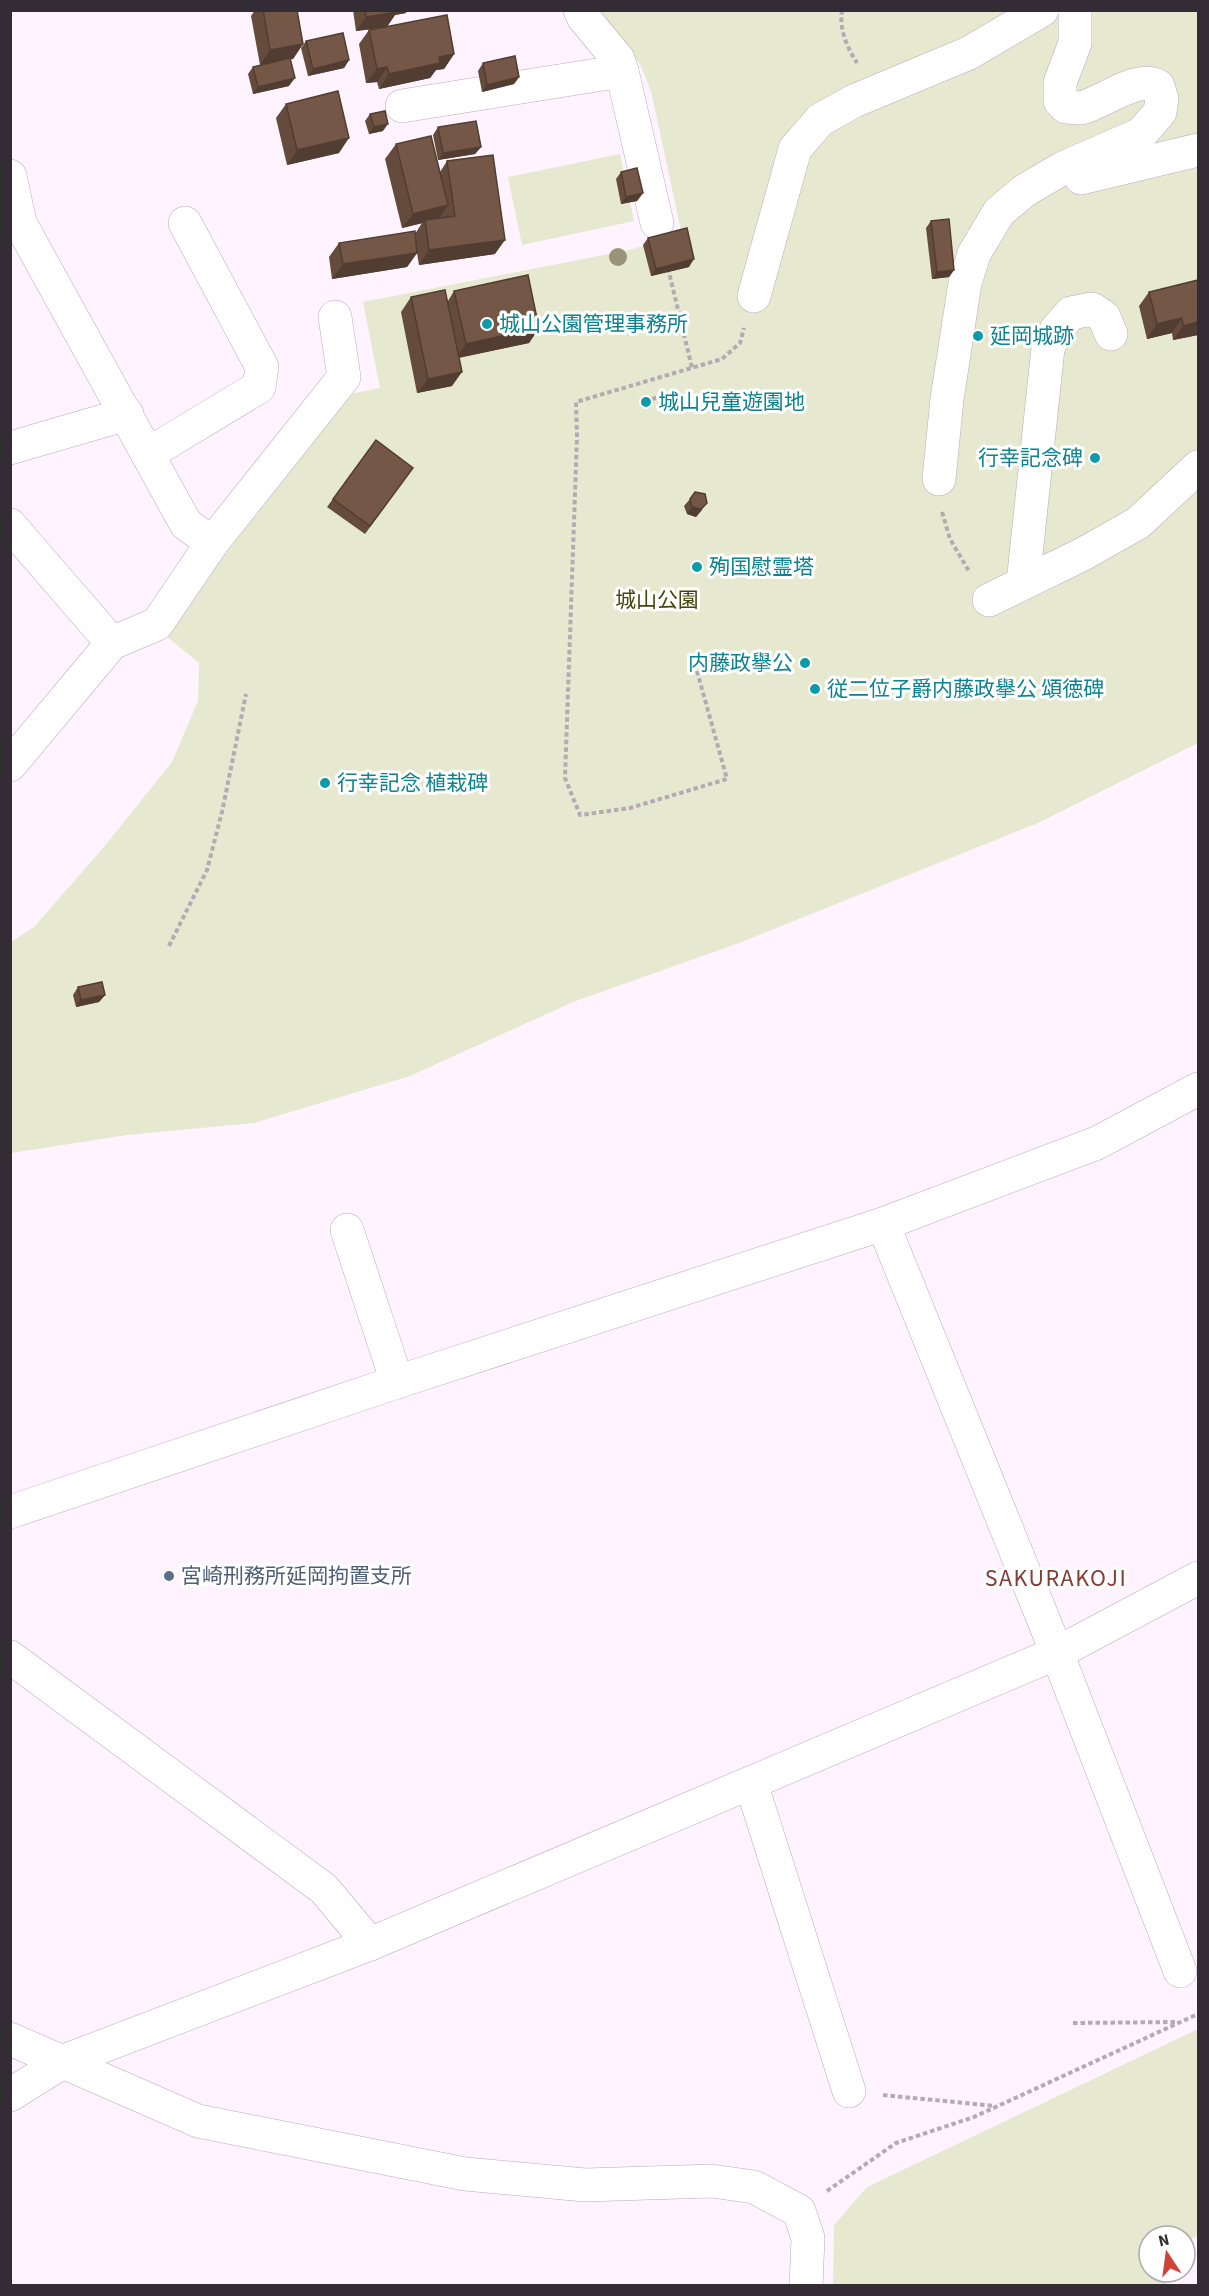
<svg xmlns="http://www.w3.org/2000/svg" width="1209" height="2296" viewBox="0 0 1209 2296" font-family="'Source Sans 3','Noto Sans JP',sans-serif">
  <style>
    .green { fill: #e6e8cf }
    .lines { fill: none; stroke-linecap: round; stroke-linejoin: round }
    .minor-casing { stroke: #bba9bc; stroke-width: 34 }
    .path { stroke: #b4aab4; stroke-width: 4; stroke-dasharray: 4.5 3; stroke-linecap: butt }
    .minor { stroke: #fff; stroke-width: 33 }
    .tree { fill: #999478 }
    .wall { fill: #644b3c }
    .shaded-wall { fill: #513d31 }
    .building { fill: #745746; stroke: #513d31; stroke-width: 1.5 }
    .culture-dot { fill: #0f9aa8; stroke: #fff; stroke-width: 2 }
    .service-dot { fill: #5c6f8a; stroke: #fff; stroke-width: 2 }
    .labels { text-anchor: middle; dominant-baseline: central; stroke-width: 6; stroke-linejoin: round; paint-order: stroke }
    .culture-label { font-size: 21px; fill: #0d838f; stroke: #fff; text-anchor: start }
    .park-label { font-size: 21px; fill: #45460a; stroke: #fff }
    .service-label { font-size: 21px; fill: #4e5e75; stroke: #fff; text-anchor: start }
    .quarter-label { font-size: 24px; letter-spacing: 1.5px; fill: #843c35; stroke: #fff }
  </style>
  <rect width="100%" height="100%" fill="#fff3ff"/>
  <!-- green -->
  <g class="green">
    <path d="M598 11H1198V743L1038 823 739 943 573 1002 410 1076 254 1123 127 1135 11 1153V942L34 927 103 848 172 762 198 701 199 663 165 635 344 395 380 388 363 302 629 250 682 235 651 91 640 64Z"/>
    <path d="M620 154 634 221 522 245 508 177Z"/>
    <path d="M1198 2029V2235L1189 2241 1185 2248V2236H1149V2272H1173L1166 2285H833L834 2225 867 2187Z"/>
  </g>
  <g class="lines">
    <!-- minor casing -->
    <g class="minor-casing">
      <g id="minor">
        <path d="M580 10 583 17 618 59 622 71 657 223"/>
        <path d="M402 106 622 71"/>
        <path d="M10 176 20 223 186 524 212 543 157 624 112 643 10 765"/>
        <path d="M1081 178 1198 150"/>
        <path d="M754 296 795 149 820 120 854 101 969 53 1042 10"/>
        <path d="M10 448 127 414"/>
        <path d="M148 454 259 387 262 367 185 223"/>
        <path d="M939 479 947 399 965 283 974 254 999 212 1024 191 1063 168 1141 134 1160 112 1162 99 1158 86C1137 74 1103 103 1081 108 1076 108 1070 107 1066 107L1060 101V83L1075 43V10"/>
        <path d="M10 525 112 643"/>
        <path d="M212 543 344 377 335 317"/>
        <path d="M1023 583 1048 348 1056 330 1071 313 1092 309 1104 317 1111 334"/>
        <path d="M989 600 1083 554 1138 523 1198 467"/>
        <path d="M883 1224 1057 1653 1180 1971"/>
        <path d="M347 1230 397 1382"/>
        <path d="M10 1512 397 1382 883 1224 1097 1143 1198 1089"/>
        <path d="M10 1657 324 1889 370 1944"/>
        <path d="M751 1783 849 2091"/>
        <path d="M10 2039 198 2121 465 2174 585 2185 712 2181 754 2187 799 2211 808 2238 806 2286"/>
        <path d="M10 2095 64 2061 370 1944 1057 1653 1198 1578"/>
      </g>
    </g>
    <!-- path -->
    <g class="path">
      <path d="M842 10C839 30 847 47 857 63"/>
      <path d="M668 268 692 368"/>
      <path d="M652 399 659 397"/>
      <path d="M942 512 950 539 970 573"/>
      <path d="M697 671 727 779 630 808 580 815 565 778 577 436 576 402 722 359 740 343 744 328"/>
      <path d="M169 946 207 870 222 812 246 694"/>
      <path d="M1073 2023 1178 2022"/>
      <path d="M883 2095 995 2106"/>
      <path d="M827 2191 896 2143 974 2117 1198 2014"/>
    </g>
    <!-- minor -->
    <use href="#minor" class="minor"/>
  </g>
  <!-- trees -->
  <circle class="tree" cx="618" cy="257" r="9"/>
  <!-- wall -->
  <g class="wall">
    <path d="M255 10H297L303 44 293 59H290L289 86 253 94 248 74 253 67 270 63 260 65 251 16Z"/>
    <path d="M353 10H407L406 13 395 15 387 26 454 54 444 69 436 70 430 78 379 89 377 82 366 83 359 44 369 30 379 28 356 31Z"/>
    <path d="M306 41 349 60 344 68 308 76 301 48Z"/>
    <path d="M483 63 519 77 514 84 482 92 478 71Z"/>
    <path d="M286 104 339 153 287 165 276 118Z"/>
    <path d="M370 114 383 131 369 134 365 121Z"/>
    <path d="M438 127 481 147 475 154 438 160 433 135Z"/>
    <path d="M396 144 440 172 447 161 495 254 419 265 417 253 407 267 332 279 329 257 339 243 415 234 422 223 402 228 385 159Z"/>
    <path d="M621 172 643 193 637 201 621 204 616 179Z"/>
    <path d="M931 221 954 270 949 277 932 279 926 228Z"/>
    <path d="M648 238 689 267 651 276 643 245Z"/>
    <path d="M1198 280V335L1173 340 1172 333 1147 339 1139 306 1149 292Z"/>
    <path d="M454 291 539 328 529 343 459 358 452 386 417 393 401 312 411 297 448 301Z"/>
    <path d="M376 440 413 468 365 534 327 507Z"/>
    <path d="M690 499 702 510 696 517 687 514 684 506Z"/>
    <path d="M78 987 105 995 99 1002 76 1007 73 995Z"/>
  </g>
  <!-- shaded-wall -->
  <g class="shaded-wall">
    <path d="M390 10H407L406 13 395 15 387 27 356 31 366 17Z"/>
    <path d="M303 44 293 59 260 65 270 50Z"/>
    <path d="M454 54 444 69 436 70 430 78 379 89 389 74 439 57Z"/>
    <path d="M349 60 344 68 308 76 313 69Z"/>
    <path d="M387 67 377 82 366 83 377 69Z"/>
    <path d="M519 77 514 84 482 92 487 85Z"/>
    <path d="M295 78 289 86 253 94 258 87Z"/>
    <path d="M388 124 383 131 369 134 374 127Z"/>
    <path d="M349 138 339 153 287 165 297 150Z"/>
    <path d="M481 147 475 154 438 160 443 153Z"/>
    <path d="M643 193 637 201 621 204 626 197Z"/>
    <path d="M448 205 438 220H425L423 223 402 228 413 214Z"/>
    <path d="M505 240 495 254 419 265 429 250Z"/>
    <path d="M417 253 407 267 332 279 343 264Z"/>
    <path d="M694 259 689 267 651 276 656 269Z"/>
    <path d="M954 270 949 277 932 279 937 272Z"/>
    <path d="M1182 318 1172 333 1147 339 1157 324Z"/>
    <path d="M1198 322V335L1173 340 1183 326Z"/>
    <path d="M539 328 529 343 456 358 466 344Z"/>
    <path d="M462 372 452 386 417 393 428 379Z"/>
    <path d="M707 503 696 517 687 514 692 507Z"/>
    <path d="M105 995 99 1002 76 1007 81 1000Z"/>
  </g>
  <!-- building -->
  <g class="building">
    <path d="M263 10H297L303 44 270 50Z"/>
    <path d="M365 10H397V12L366 17Z"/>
    <path d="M447 15 454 54 439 57 440 63 389 74 387 67 377 69 369 30Z"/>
    <path d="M343 33 349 60 313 69 306 41Z"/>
    <path d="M515 56 519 77 487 85 483 63Z"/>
    <path d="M290 58 295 78 258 87 253 67Z"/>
    <path d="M338 91 349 138 297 150 286 104Z"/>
    <path d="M385 111 388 124 374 127 370 114Z"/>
    <path d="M476 121 481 147 443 153 438 127Z"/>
    <path d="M431 136 448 205 413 214 396 144Z"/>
    <path d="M493 155 505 240 429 250 425 220 455 216 447 161Z"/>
    <path d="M637 168 643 193 626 197 621 172Z"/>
    <path d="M949 219 954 270 937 272 931 221Z"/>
    <path d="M687 228 694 259 656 269 648 238Z"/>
    <path d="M415 231 417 253 343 264 339 243Z"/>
    <path d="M528 275 539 328 466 344 454 291Z"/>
    <path d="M1198 280V322L1183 326 1182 318 1157 324 1149 292Z"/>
    <path d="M445 290 462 372 428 379 411 297Z"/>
    <path d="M376 440 413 468 370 526 333 499Z"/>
    <path d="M695 492 705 494 707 503 701 509 692 507 690 499Z"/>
    <path d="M102 982 105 995 81 1000 78 987Z"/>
  </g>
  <!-- markers -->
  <g class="culture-dot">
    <circle cx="487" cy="324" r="6"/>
    <circle cx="978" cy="336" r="6"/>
    <circle cx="646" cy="402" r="6"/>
    <circle cx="1095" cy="458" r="6"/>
    <circle cx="697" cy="567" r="6"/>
    <circle cx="805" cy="663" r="6"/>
    <circle cx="815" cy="689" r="6"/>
    <circle cx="325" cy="783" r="6"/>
  </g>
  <circle class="service-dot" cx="169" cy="1576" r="6"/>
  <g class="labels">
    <!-- culture labels -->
    <g class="culture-label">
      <text x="499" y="324">城山公園管理事務所</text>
      <text x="990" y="336">延岡城跡</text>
      <text x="658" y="402">城山兒童遊園地</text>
      <text x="1083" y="458" text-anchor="end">行幸記念碑</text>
      <text x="709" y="567">殉国慰霊塔</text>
      <text x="793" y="663" text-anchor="end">内藤政擧公</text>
      <text x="827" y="689">従二位子爵内藤政擧公 頌徳碑</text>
      <text x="337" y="783">行幸記念 植栽碑</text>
    </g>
    <!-- park labels -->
    <g class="park-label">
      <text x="657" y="600">城山公園</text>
    </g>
    <!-- service labels -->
    <g class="service-label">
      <text x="181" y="1576">宮崎刑務所延岡拘置支所</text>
    </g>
    <!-- quarter labels -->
    <g class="quarter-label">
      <text x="1056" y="1578">SAKURAKOJI</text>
    </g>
  </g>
  <!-- border -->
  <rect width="1209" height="2296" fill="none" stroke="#332c34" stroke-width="24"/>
  <!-- north arrow -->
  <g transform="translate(1167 2254) rotate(347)"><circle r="28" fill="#ffffff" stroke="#adabae" stroke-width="1.5"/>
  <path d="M0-4.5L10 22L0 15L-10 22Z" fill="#d1433a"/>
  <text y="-9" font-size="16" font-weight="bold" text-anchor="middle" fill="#332c34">N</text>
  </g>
</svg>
